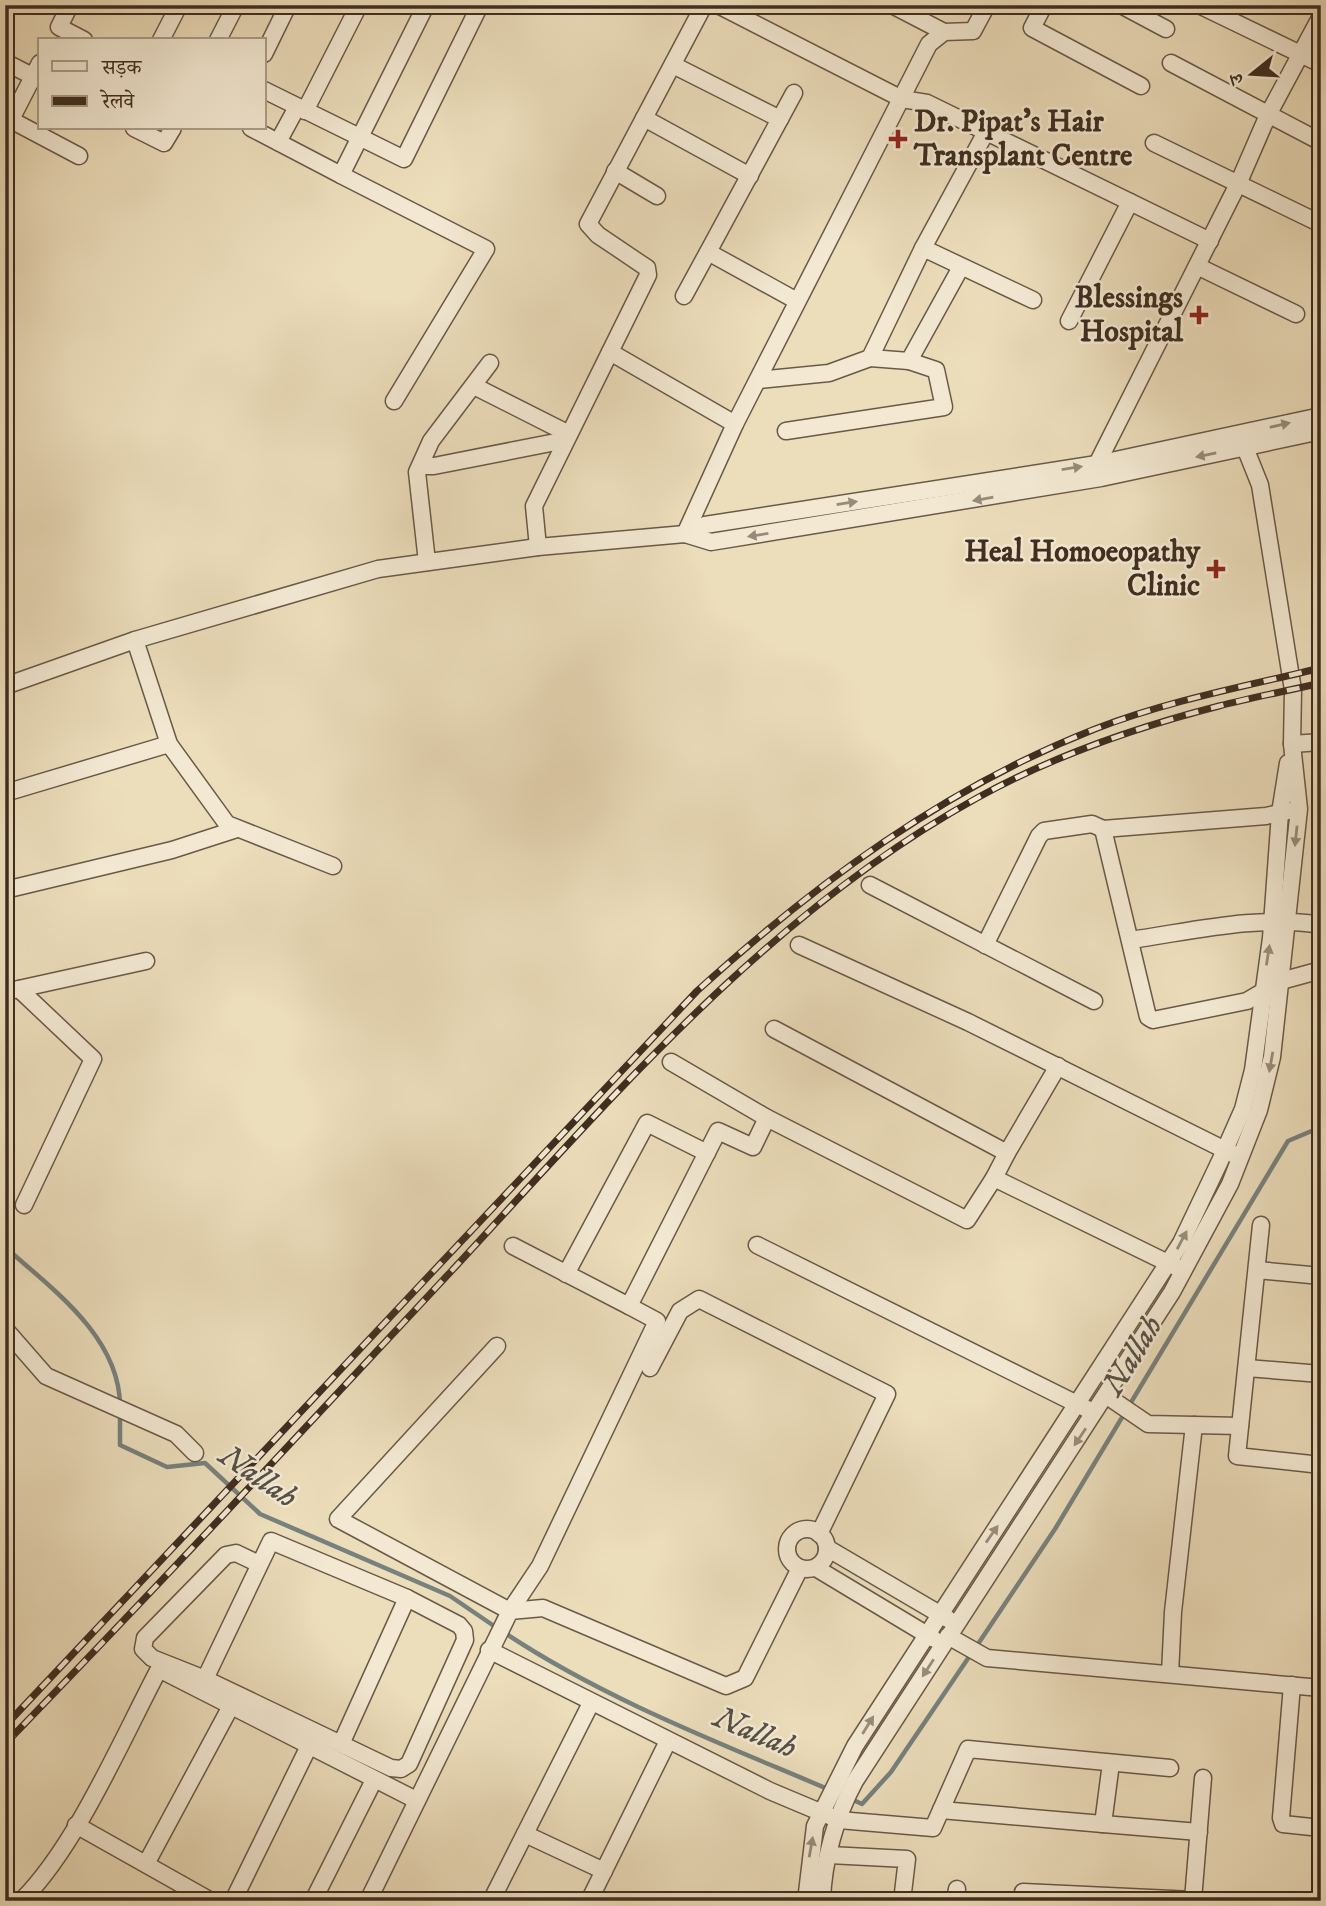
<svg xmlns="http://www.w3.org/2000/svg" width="1326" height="1906" viewBox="0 0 1326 1906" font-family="'IM FELL DW Pica','Noto Serif Devanagari',serif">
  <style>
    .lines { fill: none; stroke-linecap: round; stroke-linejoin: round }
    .stream { stroke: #77817d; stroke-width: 4.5 }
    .minor-casing { stroke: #6a5947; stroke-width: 19 }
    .minor { stroke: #f3e9d3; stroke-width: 16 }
    .rail-casing { stroke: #3f2d20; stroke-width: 7 }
    .rail { stroke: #f3e9d3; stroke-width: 4.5; stroke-dasharray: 13; stroke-linecap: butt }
    .oneway { fill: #998b7a }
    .poi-dot { fill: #8f2418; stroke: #f3e9d3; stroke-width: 2.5 }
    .labels { text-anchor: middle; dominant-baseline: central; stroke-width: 5; stroke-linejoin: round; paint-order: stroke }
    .poi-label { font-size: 30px; font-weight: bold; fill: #3f2d20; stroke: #f3e9d3; text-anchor: end }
    .water-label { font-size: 32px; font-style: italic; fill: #565047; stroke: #f3e9d3 }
  </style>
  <rect width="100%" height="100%" fill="#ecddbb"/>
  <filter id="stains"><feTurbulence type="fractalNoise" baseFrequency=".00286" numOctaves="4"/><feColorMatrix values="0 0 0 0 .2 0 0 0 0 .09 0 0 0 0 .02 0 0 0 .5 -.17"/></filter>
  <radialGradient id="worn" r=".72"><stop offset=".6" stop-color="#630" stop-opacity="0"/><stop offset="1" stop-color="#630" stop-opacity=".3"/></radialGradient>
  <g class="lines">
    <!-- stream -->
    <g class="stream">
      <path d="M5 1247C52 1289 119 1336 120 1405"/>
      <path d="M120 1414V1445L167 1467 205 1463 260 1514 450 1596 497 1628"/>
      <path d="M505 1633C604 1699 720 1743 830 1790"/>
      <path d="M976 1647 1055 1529 1288 1141 1321 1127"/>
      <path d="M851 1799 862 1804 891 1772 971 1654"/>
    </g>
    <!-- minor casing -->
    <g class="minor-casing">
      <g id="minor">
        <path d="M70 5 59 27 84 40"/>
        <path d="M718 5 902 99 927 103 1210 241"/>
        <path d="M892 5 944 32"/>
        <path d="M1044 5 1032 28 1141 86"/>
        <path d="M1121 5 1166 29"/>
        <path d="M1199 5 1321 64"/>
        <path d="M161 40 179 5"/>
        <path d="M218 40 236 5"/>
        <path d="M264 54 288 5"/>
        <path d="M5 62 40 80"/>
        <path d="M1171 63 1321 142"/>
        <path d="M673 65 780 119"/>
        <path d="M264 90 404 159 480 5"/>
        <path d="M794 93 708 252 797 301"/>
        <path d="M305 111 359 5"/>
        <path d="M644 118 750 176"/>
        <path d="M11 120 79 156"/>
        <path d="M134 128 164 143 173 128"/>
        <path d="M251 128 341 175 426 5"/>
        <path d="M5 131 40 63"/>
        <path d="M278 142 297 107"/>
        <path d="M1154 143 1321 224"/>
        <path d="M615 171 657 196"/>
        <path d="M341 175 486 249 394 401"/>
        <path d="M923 248 1033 300"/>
        <path d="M1197 266 1296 314"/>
        <path d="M684 296 708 252"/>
        <path d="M1069 321 1130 202"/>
        <path d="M610 352 735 424"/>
        <path d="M909 361 961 267"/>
        <path d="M758 380 829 373 870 358 923 248 986 132"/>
        <path d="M474 386 569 434"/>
        <path d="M786 431 944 407 936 370 909 361 870 358"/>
        <path d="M1097 464 1238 184 1268 115 1321 16"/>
        <path d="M421 466H434L566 440"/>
        <path d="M685 534 711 542 1101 478 1321 431"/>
        <path d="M685 534 735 424 929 44 944 32 973 31 987 5"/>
        <path d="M538 547 534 506 648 275 647 268 598 235 588 224 704 5"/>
        <path d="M427 562 417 472 431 441 490 363"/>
        <path d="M135 640 169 744 227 824 333 866"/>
        <path d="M5 686 135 640 378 569 538 547 685 534 705 525 1097 464 1321 416"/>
        <path d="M1292 744 1321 742"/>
        <path d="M5 793 169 744"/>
        <path d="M1103 829 1148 1017 1153 1020 1247 1001 1281 981 1321 970"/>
        <path d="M870 885 1094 1001"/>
        <path d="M5 890 172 850 237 829"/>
        <path d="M1130 940C1194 931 1256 915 1321 925"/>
        <path d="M799 945 968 1022 1233 1154"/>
        <path d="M985 945 1039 836 1044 831 1092 824 1103 829 1266 816 1288 811"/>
        <path d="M19 989 93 1059 24 1205"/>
        <path d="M5 992 146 961"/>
        <path d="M774 1029 1007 1153 994 1178 1176 1267"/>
        <path d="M671 1062 767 1118 967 1220 994 1178"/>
        <path d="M1007 1153 1058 1066"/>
        <path d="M1261 1225 1237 1456 1321 1465"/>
        <path d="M757 1245 1087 1409"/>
        <path d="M513 1246 629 1306 718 1131 753 1147 767 1118"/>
        <path d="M1257 1270 1321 1276"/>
        <path d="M566 1274 647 1123 707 1153"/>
        <path d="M5 1329 46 1376 176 1434 195 1453"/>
        <path d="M497 1346 338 1519 510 1611 540 1566 657 1321 629 1306"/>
        <path d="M650 1368 680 1311 699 1299 887 1394 819 1534"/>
        <path d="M1247 1368 1321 1374"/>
        <path d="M1107 1396 1148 1424 1240 1426"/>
        <circle cx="807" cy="1549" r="20"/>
        <path d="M271 1541 407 1598 459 1625 464 1631 465 1640 409 1764 401 1769 391 1768 205 1679Z"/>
        <path d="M827 1548 948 1619"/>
        <path d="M816 1568 934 1639"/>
        <path d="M948 1636 987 1658 1321 1688"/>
        <path d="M489 1650 770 1791 820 1812 839 1820 933 1828 968 1749 1170 1768"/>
        <path d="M1170 1674 1173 1612 1194 1425"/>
        <path d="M205 1679 152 1658 143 1649 145 1638 226 1555 236 1553 259 1564"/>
        <path d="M1292 1685 1281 1818 1283 1824 1321 1828"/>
        <path d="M341 1744 407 1598"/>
        <path d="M941 1810 1103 1824 1111 1763"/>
        <path d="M1103 1824 1199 1832"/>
        <path d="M76 1825 211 1901"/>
        <path d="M525 1834 604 1871"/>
        <path d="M829 1855 907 1859 902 1901"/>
        <path d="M146 1864 231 1706"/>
        <path d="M21 1901C76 1847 122 1739 159 1669L416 1800"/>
        <path d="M233 1901 309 1746"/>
        <path d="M313 1901 374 1780"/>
        <path d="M368 1901 510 1611 543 1608 726 1686 745 1678 800 1568"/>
        <path d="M491 1901 591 1703"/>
        <path d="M589 1901 668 1741"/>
        <path d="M806 1901 815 1826 855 1746 1181 1243 1220 1161 1243 1109 1253 1070 1271 938 1280 813 1288 763"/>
        <path d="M822 1901C823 1861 836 1816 855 1781L1172 1292 1230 1184 1259 1110 1272 1057 1299 809 1292 744 1293 690 1260 485 1240 435"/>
        <path d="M955 1901 957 1889"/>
        <path d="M1022 1901 1023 1892 1193 1900 1203 1778"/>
      </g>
    </g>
    <!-- minor -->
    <use href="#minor" class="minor"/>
    <!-- rail casing -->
    <g class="rail-casing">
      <g id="rail">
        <path d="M5 1726 697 991C816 883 945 788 1095 729 1167 701 1246 686 1321 668"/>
        <path d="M5 1744C158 1586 307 1426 457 1265 615 1094 770 912 977 798 1051 757 1137 727 1219 706 1253 697 1287 691 1321 683"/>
      </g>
    </g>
    <!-- rail -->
    <use href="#rail" class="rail"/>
  </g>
  <!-- one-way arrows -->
  <defs><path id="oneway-solid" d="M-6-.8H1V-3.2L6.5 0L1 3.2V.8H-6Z" transform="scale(1.75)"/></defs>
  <g class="oneway">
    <use href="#oneway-solid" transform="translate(1280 425) rotate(-13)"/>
    <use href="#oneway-solid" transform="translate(1206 455) rotate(168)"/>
    <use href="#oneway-solid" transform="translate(1072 468) rotate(-9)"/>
    <use href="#oneway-solid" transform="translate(983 499) rotate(170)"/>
    <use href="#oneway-solid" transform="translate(847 503) rotate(-9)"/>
    <use href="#oneway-solid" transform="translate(758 535) rotate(171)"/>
    <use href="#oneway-solid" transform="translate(1296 836) rotate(96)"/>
    <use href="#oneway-solid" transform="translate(1268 955) rotate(-81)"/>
    <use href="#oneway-solid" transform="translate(1271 1062) rotate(100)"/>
    <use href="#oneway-solid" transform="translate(1182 1240) rotate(-62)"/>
    <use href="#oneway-solid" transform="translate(1080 1437) rotate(124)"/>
    <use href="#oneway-solid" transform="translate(992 1534) rotate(-55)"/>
    <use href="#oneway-solid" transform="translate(928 1668) rotate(123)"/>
    <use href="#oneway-solid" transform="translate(868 1725) rotate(-58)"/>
    <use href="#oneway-solid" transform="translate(811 1847) rotate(-80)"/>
  </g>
  <!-- markers -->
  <g class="poi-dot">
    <path d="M894.5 128.5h7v7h7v7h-7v7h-7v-7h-7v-7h7z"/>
    <path d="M1195.5 304.5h7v7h7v7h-7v7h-7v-7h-7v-7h7z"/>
    <path d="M1212.5 558.5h7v7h7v7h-7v7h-7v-7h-7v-7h7z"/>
  </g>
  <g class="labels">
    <!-- poi labels -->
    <g class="poi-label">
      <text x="914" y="122" text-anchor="start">Dr. Pipat's Hair<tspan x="914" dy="34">Transplant Centre</tspan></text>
      <text x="1183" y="298">Blessings<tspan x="1183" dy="34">Hospital</tspan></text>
      <text x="1200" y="552">Heal Homoeopathy<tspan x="1200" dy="34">Clinic</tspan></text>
    </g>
    <!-- water labels -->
    <g class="water-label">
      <text transform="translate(1133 1356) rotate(-59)">Nallah</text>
      <text transform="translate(258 1477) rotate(34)">Nallah</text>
      <text transform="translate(755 1733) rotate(23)">Nallah</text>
    </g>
  </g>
  <!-- margin -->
  <rect width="1326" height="1906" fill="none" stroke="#ecddbb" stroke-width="28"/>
  <rect x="7" y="7" width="1312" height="1892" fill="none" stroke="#3f2d20" stroke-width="3.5"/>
  <rect x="14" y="14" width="1298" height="1878" fill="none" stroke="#3f2d20" stroke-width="2"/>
  <!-- legend -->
  <rect x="38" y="38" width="228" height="91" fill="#f3e9d3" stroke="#ab9e8b" stroke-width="2"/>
  <rect x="52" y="61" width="35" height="10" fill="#f3e9d3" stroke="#ab9e8b" stroke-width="2"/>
  <text x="102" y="74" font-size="21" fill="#3f2d20">सड़क</text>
  <rect x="52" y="96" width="35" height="10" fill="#3f2d20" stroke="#ab9e8b" stroke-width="2"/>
  <text x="102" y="108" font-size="21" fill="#3f2d20">रेलवे</text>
  <!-- north arrow -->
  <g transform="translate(1252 74) rotate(252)" stroke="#f3e9d3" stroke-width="5" paint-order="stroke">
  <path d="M0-5L12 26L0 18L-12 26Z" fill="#3f2d20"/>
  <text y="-10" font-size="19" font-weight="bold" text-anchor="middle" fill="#3f2d20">उ</text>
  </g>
  <rect width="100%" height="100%" filter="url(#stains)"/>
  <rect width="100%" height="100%" fill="url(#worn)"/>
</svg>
